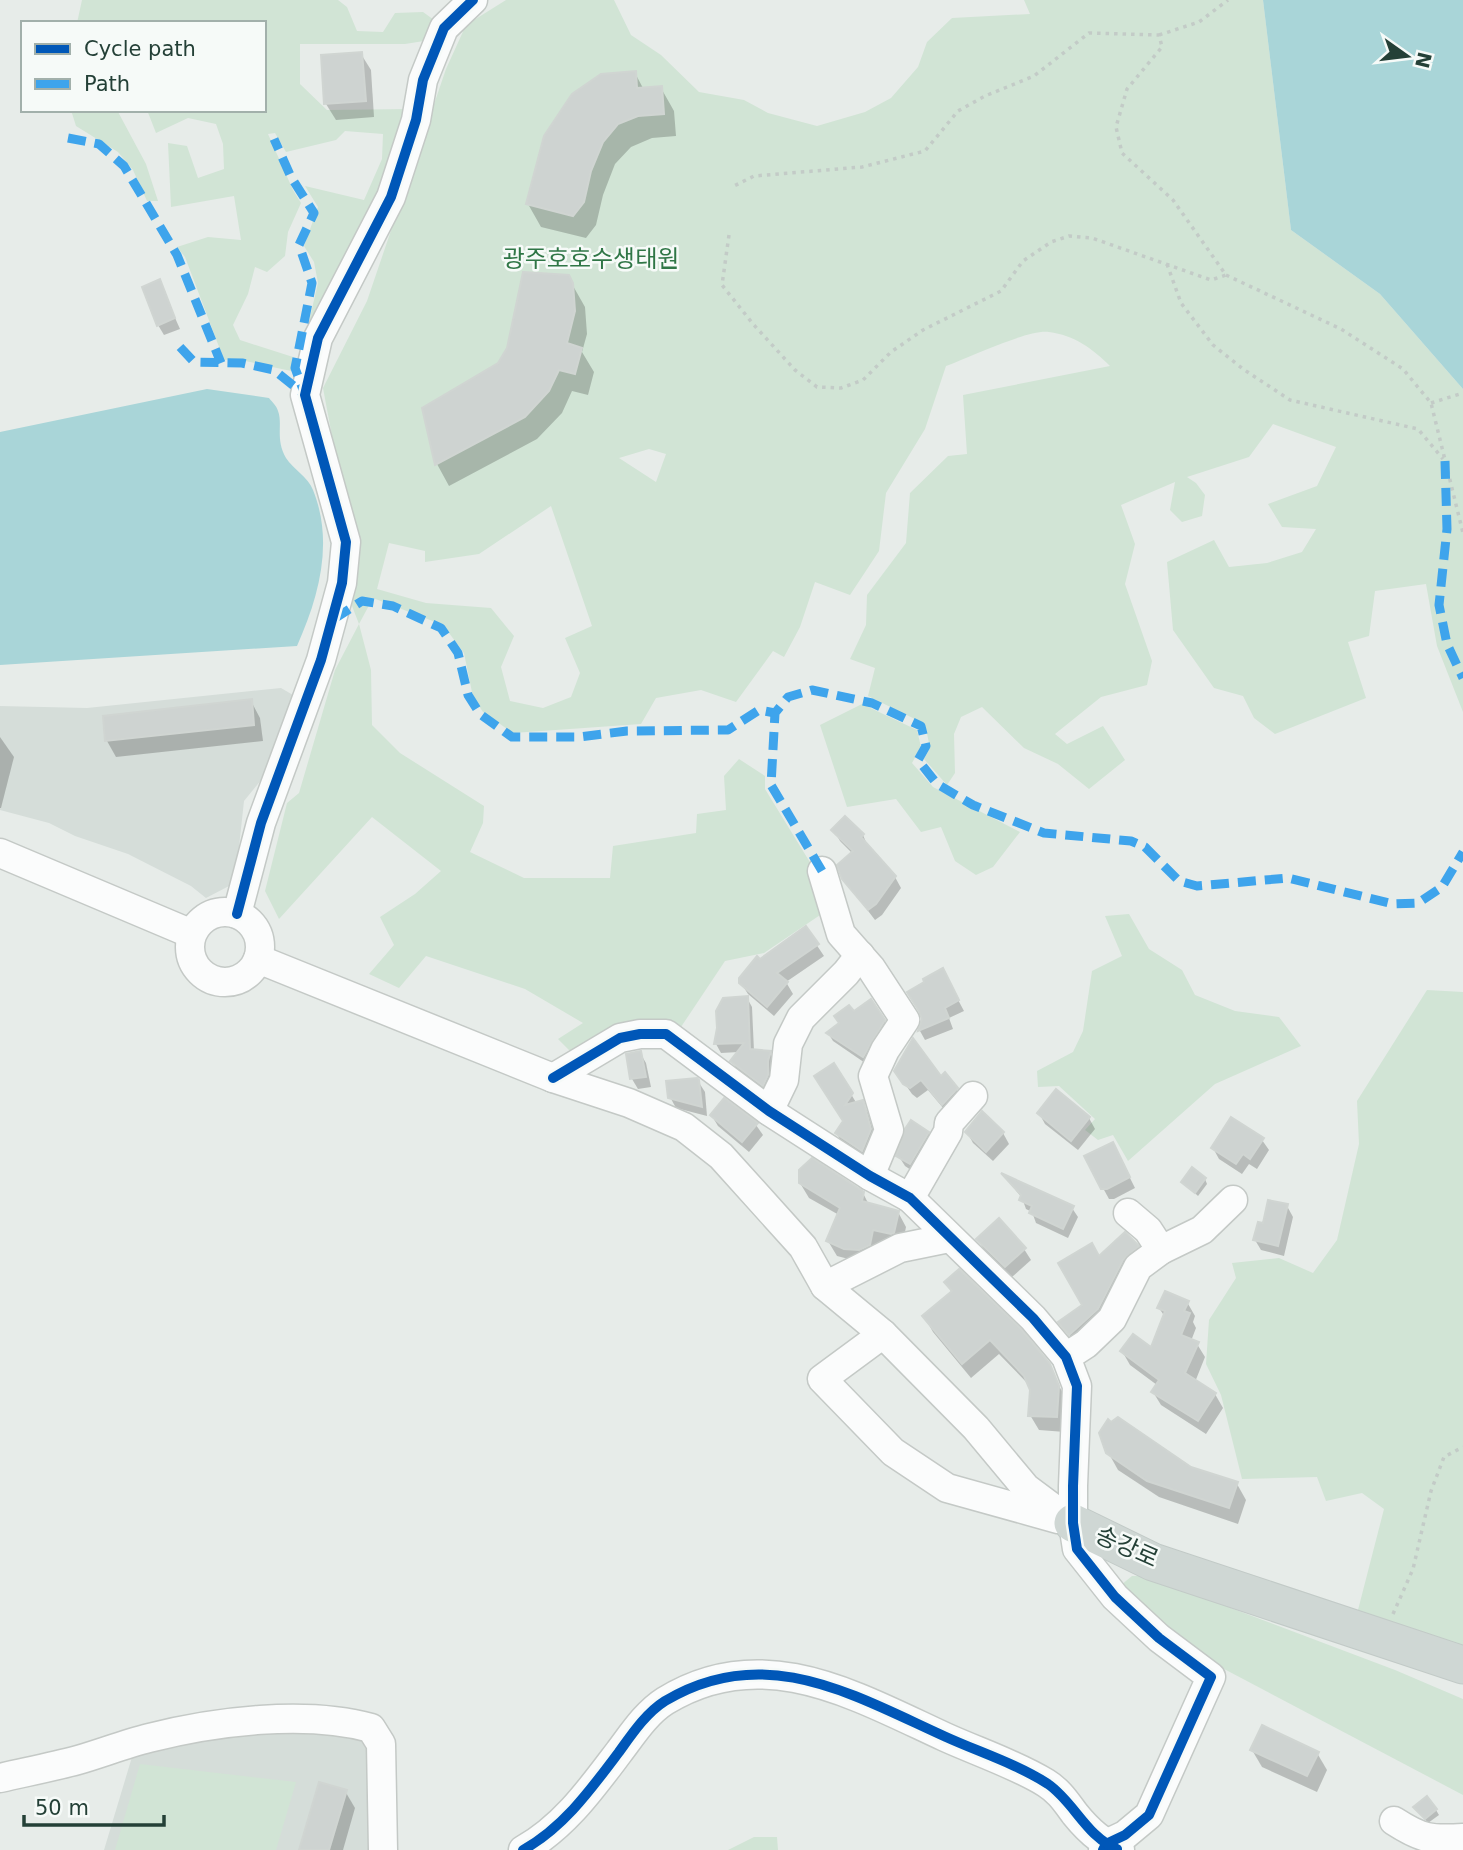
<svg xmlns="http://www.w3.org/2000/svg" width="1463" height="1850" viewBox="0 0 1463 1850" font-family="'DejaVu Sans','Noto Sans KR',sans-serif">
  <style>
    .built { fill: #d5ddd9 }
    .green { fill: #d1e4d5; fill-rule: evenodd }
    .water { fill: #a9d5d8 }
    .shadow { fill: #0003 }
    .building { fill: #ced3d1; stroke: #d0d5d2; stroke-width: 2 }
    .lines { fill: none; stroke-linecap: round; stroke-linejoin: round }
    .minor-casing { stroke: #c4c9c6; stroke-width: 31 }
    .major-casing { stroke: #c2cac7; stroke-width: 39 }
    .path { stroke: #c3cbc7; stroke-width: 3.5; stroke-dasharray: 3.5 5; stroke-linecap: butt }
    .minor { stroke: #fbfcfc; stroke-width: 28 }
    .major { stroke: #cfd7d4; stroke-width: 37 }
    .quiet { stroke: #3ea4ec; stroke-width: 9; stroke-dasharray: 18 9; stroke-linecap: butt }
    .cycleway-casing { stroke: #f6faf8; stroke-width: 15 }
    .cycleway { stroke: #0057b8; stroke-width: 10 }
    .labels { text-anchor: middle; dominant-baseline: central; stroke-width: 5; stroke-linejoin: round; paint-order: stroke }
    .park-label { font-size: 24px; fill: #2f7646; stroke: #f6faf8 }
    .street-label { font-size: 24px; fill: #244037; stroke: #f6faf8 }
  </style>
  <rect width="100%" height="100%" fill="#e7ece9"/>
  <!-- built -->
  <g class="built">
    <path d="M281 688 293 695 271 768 244 801 238 856 229 886 206 898 191 886 128 854 75 836 49 823 0 810V706L87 708Z"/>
    <path d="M320 1725 367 1740 373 1850H104L135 1747Z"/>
  </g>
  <!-- green -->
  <g class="green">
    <path d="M82 0H338L347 7 357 31 383 32 395 13 423 12 441 25 430 40 405 44H300V84L327 110 410 109 405 140 302 351 318 283 314 262 304 246 318 207 305 186 364 200 382 159 383 134 345 131 336 140 286 152 275 133 268 134 293 190 301 203 288 232 285 256 267 272 255 267 248 294 233 325 240 340 293 357 291 371 236 359 224 360 185 257 177 247 208 237 241 240 234 196 171 207 168 143 187 146 198 178 224 169 223 144 216 124 188 118 156 133 147 110H264V23H77Z"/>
    <path d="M506 0H614L631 35 661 55 699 92 744 100 768 113 817 126 865 112 891 98 918 67 927 42 952 18 1030 14 1024 0H1263L1291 230 1380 294 1463 389V712L1437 646 1426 584 1375 591 1369 636 1348 642 1366 698 1275 734 1254 718 1243 696 1214 688 1173 630 1167 562 1214 540 1229 567 1267 563 1302 552 1316 529 1282 527 1268 504 1317 486 1336 447 1273 424 1249 457 1187 477 1196 483 1205 495 1202 516 1182 522 1170 510 1175 482 1121 505 1135 544 1125 584 1152 661 1147 685 1101 697 1055 734 1067 744 1103 726 1125 760 1089 789 1058 764 1024 748 982 707 961 717 954 734 955 773 947 785 924 759 930 748 925 724 868 696 875 668 850 659 866 625 867 595 906 543 910 493 948 456 967 454 963 395 1110 366C1093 349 1074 335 1049 332 1028 329 968 358 946 366L925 429 886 493 879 551 850 595 815 582 800 627 784 657 773 651 736 702 701 690 656 698 641 724 513 733 483 712 473 697 464 653 443 625 373 598 359 624 371 670 372 725 400 753 484 806 483 823 470 852 524 878H610L613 846 696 833 697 814 726 810 724 776 739 759 765 776V789L819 877 826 911 764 953 725 961 677 1033 572 1053 558 1039 583 1023 525 989 426 956 399 988 369 974 394 945 380 917 415 894 441 871 372 817 279 919 265 891 287 803 299 793 335 670 359 624 347 593 353 548 323 388 367 301 446 69 466 25ZM649 449 666 454 656 482 619 458ZM551 506 592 626 565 638 580 673 571 697 543 708 510 701 501 667 514 636 491 608 426 603 377 589 389 543 425 551V562L479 554Z"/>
    <path d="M71 110H117L146 164 158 201H147L133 170 118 152 76 126Z"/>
    <path d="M862 704 917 730 921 747 912 763 933 787 1020 832 993 867 976 875 955 861 941 827 921 832 896 799 847 807 820 725Z"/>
    <path d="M1129 914 1149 949 1182 970 1195 995 1235 1011 1279 1017 1301 1046 1215 1084 1128 1161 1113 1135 1098 1140 1085 1130 1095 1119 1059 1086 1038 1087 1037 1071 1073 1052 1083 1031 1092 971 1122 956 1105 916Z"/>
    <path d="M1427 990 1463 992V1648L1358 1610 1384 1509 1362 1493 1326 1501 1317 1477 1242 1479 1221 1395 1206 1364 1209 1320 1236 1278 1232 1263 1279 1258 1313 1273 1337 1240 1359 1144 1357 1101Z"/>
    <path d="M1132 1576H1146L1395 1670 1463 1699V1795L1190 1651 1115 1590Z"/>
    <path d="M140 1764 296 1782 276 1850H115Z"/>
    <path d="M754 1837H777L778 1850H728Z"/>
  </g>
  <!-- water -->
  <g class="water">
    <path d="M1263 0H1463V389L1380 294 1291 230Z"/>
    <path d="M207 389 269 398C271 401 277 406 278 411 283 424 275 439 286 458 293 469 308 477 313 490 334 542 319 597 297 646L0 665V432Z"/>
  </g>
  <!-- shadow -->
  <g class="shadow">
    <path d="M361 54 371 70 374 117 336 120 326 104Z"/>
    <path d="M635 73 644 90 661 88 674 111 676 136 652 138 631 147 615 164 603 195 596 225 586 238 541 227 528 204Z"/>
    <path d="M568 277 585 307 587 334 582 352 594 372 588 395 572 391 562 413 537 439 449 486 437 464 424 409 500 365Z"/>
    <path d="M159 282 180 329 164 335 158 325Z"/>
    <path d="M251 701 260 718 263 741 116 757 107 741Z"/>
    <path d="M0 737 14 757 1 808H0Z"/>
    <path d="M834 830 863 835 868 847 895 877 901 888 882 915 875 920 843 878 853 854 840 841Z"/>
    <path d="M806 929 824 956 786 982 793 994 774 1016 748 994 741 983 760 961Z"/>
    <path d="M948 981 964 1011 949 1018 953 1029 925 1040 920 1031 923 1019Z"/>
    <path d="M747 998 752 1007 754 1051 769 1052 775 1062 768 1093 738 1071 732 1061 739 1052 721 1053 716 1044 718 1028Z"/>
    <path d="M853 1013 884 1021 889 1030 868 1065 833 1041 828 1033Z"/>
    <path d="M640 1053 646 1063 651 1087 638 1089 632 1079 628 1055Z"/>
    <path d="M834 1066 857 1104 862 1102 868 1113 876 1140 868 1160 843 1144 837 1134 844 1121Z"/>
    <path d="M896 1071 940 1078 956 1089 963 1100 949 1115 928 1090 917 1098 912 1094Z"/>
    <path d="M698 1081 705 1092 707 1116 676 1108 670 1097Z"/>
    <path d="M1056 1092 1089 1118 1095 1129 1078 1150 1045 1124 1039 1113Z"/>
    <path d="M712 1116 756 1125 763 1135 749 1152 718 1126Z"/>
    <path d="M967 1132 1003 1133 1009 1144 993 1161 973 1143Z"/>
    <path d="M928 1133 934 1144 917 1174 905 1166 898 1155Z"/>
    <path d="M1262 1140 1269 1150 1257 1169 1249 1164 1242 1174 1219 1159 1213 1148Z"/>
    <path d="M1118 1154 1135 1188 1114 1199H1109L1103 1188Z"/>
    <path d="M1005 1177 1072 1208 1078 1217 1068 1238 1036 1223 1032 1212 1026 1209 1022 1198Z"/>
    <path d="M1205 1179 1207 1184 1198 1196 1183 1182Z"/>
    <path d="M800 1183 863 1193 869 1205 898 1212 906 1227 902 1247 868 1264 837 1256 828 1241 839 1215 809 1198Z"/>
    <path d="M1287 1206 1293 1217 1284 1256 1261 1250 1255 1240 1264 1225Z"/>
    <path d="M978 1239 1024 1249 1031 1260 1012 1277 984 1250Z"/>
    <path d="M1137 1247 1143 1257 1104 1320 1076 1344 1061 1323 1084 1306 1099 1258Z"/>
    <path d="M946 1282 1049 1365 1067 1402 1065 1432 1039 1430 1030 1415V1386L999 1354 971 1378 933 1332 924 1316 952 1293Z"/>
    <path d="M1187 1302 1195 1316 1193 1322 1196 1328 1191 1341 1197 1344 1205 1357 1195 1382 1215 1394 1223 1408 1206 1434 1161 1405 1153 1392 1157 1385 1130 1365 1122 1351 1151 1350 1165 1317 1159 1308Z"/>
    <path d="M1108 1452 1191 1469 1237 1484 1246 1500 1238 1524 1159 1497 1118 1470Z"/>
    <path d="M1252 1750 1317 1753 1327 1770 1317 1792 1262 1767Z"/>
    <path d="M345 1791 355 1808 343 1850H301Z"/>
    <path d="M1416 1808 1436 1810 1439 1815 1428 1823Z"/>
  </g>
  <!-- building -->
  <g class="building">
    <path d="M362 52 366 101 324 104 321 55Z"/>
    <path d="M636 71 637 88 662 86 664 114 638 116 618 124 603 142 591 171 584 202 573 216 526 204 544 136 572 94 601 74Z"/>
    <path d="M523 272 569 275 573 283 575 311 567 343 582 348 575 374 559 370 549 391 525 417 435 465 422 408 498 363 507 348Z"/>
    <path d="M160 279 175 318 157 326 142 287Z"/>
    <path d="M252 699 254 725 105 741 103 716Z"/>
    <path d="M845 816 864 834 861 837 896 876 876 904 868 910 842 879 837 865 853 851 831 830Z"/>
    <path d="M806 926 819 944 777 973 788 982 767 1007 739 983V978L757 956 760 959Z"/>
    <path d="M943 968 959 1000 945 1008 949 1018 918 1031 922 1019 919 1011 907 992 924 982 923 979Z"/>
    <path d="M748 996 750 1049 771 1051 768 1061V1075L763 1086 730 1061 744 1043 714 1044 717 1028 716 1011 723 998Z"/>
    <path d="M871 999 885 1020 863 1057 826 1033 839 1023 834 1016 849 1005 854 1011Z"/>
    <path d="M913 1038 941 1076 945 1072 958 1088 942 1105 921 1080 910 1088 903 1084 894 1071Z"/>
    <path d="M641 1051 646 1077 630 1079 626 1054Z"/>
    <path d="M834 1063 853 1093 845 1105 863 1100 871 1129 862 1151 835 1133 843 1121 814 1076Z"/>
    <path d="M697 1078 699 1080 702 1107 668 1098 666 1081Z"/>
    <path d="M1056 1089 1090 1117 1071 1141 1037 1113Z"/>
    <path d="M724 1098 758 1123 742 1142 710 1115Z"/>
    <path d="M982 1111 1004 1132 986 1152 965 1132Z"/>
    <path d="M1231 1117 1264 1138 1250 1159 1243 1154 1236 1164 1211 1148Z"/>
    <path d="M911 1120 929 1132 910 1164 896 1156 905 1129Z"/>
    <path d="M1113 1142 1130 1177 1107 1189H1101L1084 1156Z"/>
    <path d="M812 1158 864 1192 862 1201 899 1211 894 1233 891 1234 873 1230 870 1245 859 1250 844 1249 826 1241 840 1208 799 1183V1170Z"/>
    <path d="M1192 1167 1206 1178 1195 1193 1181 1182Z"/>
    <path d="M1001 1173 1074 1206 1063 1229 1029 1213 1032 1206 1019 1200 1021 1195Z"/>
    <path d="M1268 1200 1288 1204 1278 1246 1253 1240 1258 1222 1263 1223Z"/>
    <path d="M999 1218 1026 1248 1005 1267 976 1239Z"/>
    <path d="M1125 1232 1139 1246 1123 1260 1098 1309 1069 1335 1058 1322 1082 1305 1058 1263 1092 1243 1099 1256Z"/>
    <path d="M959 1269 1021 1329 1050 1364 1059 1386 1057 1417 1028 1416 1030 1390 1024 1376 990 1340 962 1364 922 1316 952 1291 944 1282Z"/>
    <path d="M1165 1291 1189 1301 1184 1311 1190 1313 1181 1335 1199 1342 1185 1373 1216 1393 1198 1421 1151 1392 1159 1380 1120 1351 1133 1334 1151 1347 1165 1311 1157 1308Z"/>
    <path d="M1118 1417 1191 1467 1238 1482 1229 1508 1147 1481 1106 1453 1099 1433 1108 1419 1111 1422Z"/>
    <path d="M1262 1725 1319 1752 1307 1776 1250 1750Z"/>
    <path d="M319 1782 347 1790 329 1850H299Z"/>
    <path d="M1427 1796 1437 1809 1425 1819 1413 1807Z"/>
  </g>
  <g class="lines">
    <!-- minor casing -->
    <g class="minor-casing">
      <g id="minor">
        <path d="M0 853 192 934"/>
        <path d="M822 871 841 934 871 968 905 1020 885 1050 873 1076 889 1130 870 1176"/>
        <circle cx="225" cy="947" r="35"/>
        <path d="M237 914 261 823 321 660 342 583 346 542 305 395 318 338 391 197 416 120 423 80 444 28 473 0"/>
        <path d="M258 959 553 1078 629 1103 684 1127 721 1156 803 1247 825 1286 883 1334 976 1428 1026 1488 1073 1523"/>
        <path d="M553 1078 620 1038 640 1034H666L769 1111 870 1176 910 1198 1033 1318 1066 1357 1077 1386 1073 1486V1523L1077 1549 1115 1597 1159 1638 1211 1677 1149 1815 1125 1835 1106 1844 1103 1850"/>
        <path d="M769 1111 784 1080 788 1044 801 1018 846 973 860 955"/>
        <path d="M910 1198 948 1132 949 1123 973 1096"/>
        <path d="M1128 1213 1148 1230 1161 1250"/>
        <path d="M825 1286 900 1248 949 1238"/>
        <path d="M883 1334 822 1379 893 1452 947 1488 1058 1519"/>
        <path d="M1066 1357 1086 1344 1112 1319 1138 1267 1161 1250 1202 1230 1233 1200"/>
        <path d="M0 1778C26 1772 52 1767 78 1760 102 1753 125 1744 149 1738 215 1721 306 1710 371 1728L381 1744 383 1850"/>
        <path d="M1394 1821C1422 1839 1430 1840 1463 1838"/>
        <path d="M523 1850C564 1827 591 1789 619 1752 632 1735 646 1713 665 1701 762 1641 854 1695 945 1737 978 1752 1015 1764 1046 1783 1059 1791 1066 1802 1075 1814 1087 1829 1102 1843 1120 1850"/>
      </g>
    </g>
    <!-- major casing -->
    <g class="major-casing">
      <path id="major" d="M1073 1523 1153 1562 1463 1665"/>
    </g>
    <!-- path -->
    <g class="path">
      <path d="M1159 35 1199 22 1228 0"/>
      <path d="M729 235 722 285 753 324 795 370 817 387 841 388 863 380 891 352 923 330 1001 291 1023 261 1051 242 1069 236 1092 238 1211 280 1226 275 1173 200 1122 153 1116 127 1127 89 1162 47 1159 35 1089 33 1034 76 985 96 958 111 925 151 862 167 754 176 734 186"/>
      <path d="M1167 264 1181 303 1213 345 1243 369 1290 400 1418 429 1443 459"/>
      <path d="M1226 275 1341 329 1403 369 1431 403 1463 533"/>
      <path d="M1431 403 1463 393"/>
      <path d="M1393 1614 1413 1569 1431 1491 1444 1457 1463 1447"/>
    </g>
    <!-- minor -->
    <use href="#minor" class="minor"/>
    <!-- major -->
    <use href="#major" class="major"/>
    <!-- quiet -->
    <g class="quiet">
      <path d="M68 138 99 144 124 166 177 255 221 363"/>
      <path d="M180 347 194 362 242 363 274 370 305 395 295 368 312 283 299 245 314 213 291 177 274 139"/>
      <path d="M1445 461 1447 529 1439 605 1447 644 1463 678"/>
      <path d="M334 619 362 601 393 606 441 628 458 653 468 695 480 714 512 737H579L627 731 728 730 759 710 775 713"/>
      <path d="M822 871 771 785 775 713 788 697 812 690 872 703 921 726 926 746 918 760 937 784 973 805 1044 833 1131 841 1145 847 1179 881 1197 886 1288 878 1393 904 1418 903 1442 887 1463 852"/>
    </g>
    <!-- cycleway casing -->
    <g class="cycleway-casing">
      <g id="cycleway">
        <path d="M237 914 261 823 321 660 342 583 346 542 305 395 318 338 391 197 416 120 423 80 444 28 473 0"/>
        <path d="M553 1078 620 1038 640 1034H666L769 1111 870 1176 910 1198 1033 1318 1066 1357 1077 1386 1073 1486V1523L1077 1549 1115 1597 1159 1638 1211 1677 1149 1815 1125 1835 1106 1844 1103 1850"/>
        <path d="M523 1850C564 1827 591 1789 619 1752 632 1734 646 1713 665 1701 765 1641 853 1695 946 1737 979 1752 1017 1764 1048 1784 1074 1802 1086 1836 1117 1849"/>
      </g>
    </g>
    <!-- cycleway -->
    <use href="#cycleway" class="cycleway"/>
  </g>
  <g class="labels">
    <!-- park labels -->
    <g class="park-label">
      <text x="591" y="259">광주호호수생태원</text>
    </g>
    <!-- street labels -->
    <g class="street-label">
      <text transform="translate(1127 1547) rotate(24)">송강로</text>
    </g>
  </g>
  <!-- legend -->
  <rect x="21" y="21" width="245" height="91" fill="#f6faf8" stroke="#a2b0ab" stroke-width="2"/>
  <rect x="35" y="44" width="35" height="10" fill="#0057b8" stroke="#a2b0ab" stroke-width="2"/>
  <text x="84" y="56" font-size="21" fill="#244037">Cycle path</text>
  <rect x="35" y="79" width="35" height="10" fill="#3ea4ec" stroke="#a2b0ab" stroke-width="2"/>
  <text x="84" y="91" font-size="21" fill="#244037">Path</text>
  <!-- north arrow -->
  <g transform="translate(1407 56) rotate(104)" stroke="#f6faf8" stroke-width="5" paint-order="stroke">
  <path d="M0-5L12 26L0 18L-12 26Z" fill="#244037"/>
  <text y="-10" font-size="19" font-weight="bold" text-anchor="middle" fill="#244037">N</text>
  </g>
  <!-- scale -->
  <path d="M24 1815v10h140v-10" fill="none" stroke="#244037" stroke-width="3.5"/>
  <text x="35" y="1815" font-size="21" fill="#244037" stroke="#f6faf8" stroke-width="5" paint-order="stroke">50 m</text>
</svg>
